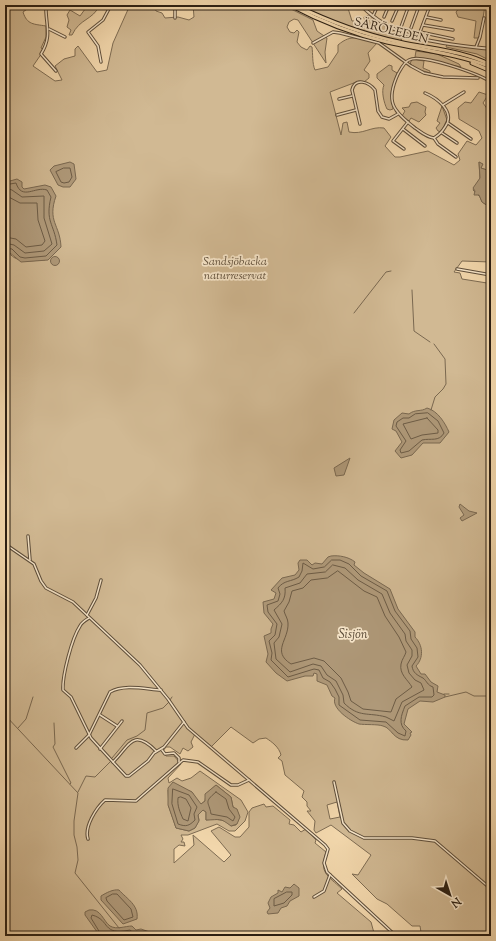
<svg xmlns="http://www.w3.org/2000/svg" width="496" height="941" viewBox="0 0 496 941" font-family="'Sorts Mill Goudy',serif">
  <style>
    .green { fill: #d1b993; stroke: #7e6c53; fill-rule: evenodd }
    .water { fill: #af9979; stroke: #7a6850 }
    .lines { fill: none; stroke-linecap: round; stroke-linejoin: round }
    .shore { stroke: #6d5c46; stroke-width: 1 }
    .stream { stroke: #7a6850; stroke-width: 1 }
    .minor-casing { stroke: #5d4d3a; stroke-width: 3.5 }
    .tertiary-casing { stroke: #5d4d3a; stroke-width: 4 }
    .primary-casing { stroke: #2b1f13; stroke-width: 5 }
    .minor { stroke: #f7e6ca; stroke-width: 1.5 }
    .tertiary { stroke: #f7e6ca; stroke-width: 2 }
    .primary { stroke: #f3d8ad; stroke-width: 3 }
    .labels { text-anchor: middle; dominant-baseline: central; stroke-width: 3.5; stroke-linejoin: round; paint-order: stroke }
    .street-label { font-size: 12px; fill: #2b1f13; stroke: #f7e6ca }
    .park-label { font-size: 12px; font-style: italic; fill: #5d4d39; stroke: #f7e6ca }
    .water-label { font-size: 13px; font-style: italic; fill: #594a37; stroke: #f7e6ca }
  </style>
  <rect width="100%" height="100%" fill="#f3d8ad"/>
  <filter id="stains"><feTurbulence type="fractalNoise" baseFrequency=".005" numOctaves="4"/><feColorMatrix values="0 0 0 0 .2 0 0 0 0 .09 0 0 0 0 .02 0 0 0 .5 -.17"/></filter>
  <radialGradient id="worn" r=".72"><stop offset=".6" stop-color="#630" stop-opacity="0"/><stop offset="1" stop-color="#630" stop-opacity=".3"/></radialGradient>
  <!-- green -->
  <g class="green">
    <path d="M5 5H33L23 12C27 25 34 24 46 26V37L41 48 44 50 33 66 55 81 62 80 55 66 64 59 75 56V49L78 46 97 72 107 70 113 43 130 5H154L156 11 162 13 165 18 178 17 189 20 194 17 193 5H283L313 20 317 31 327 38 325 52 326 63 298 20 294 19 289 22 287 27 290 32 294 33 297 30 299 32 297 42 301 47 307 50 310 46 312 47C313 54 312 63 315 70L328 67 338 52V45C352 33 360 39 377 43L368 53 370 61 364 70 369 74V78L364 82 359 81 330 92 341 135 343 123 347 122 349 132C363 135 371 126 384 128L391 137 385 146 395 157H400L428 151 454 165 460 160 458 154 467 141 476 145 482 138 479 131 459 119 458 108 465 102 471 103 479 92 488 95 483 103 491 114V176L487 170 481 168 482 164 479 162 480 179 473 190 480 197 482 202 491 208V262L462 261 454 272 460 273 462 279 487 283 488 286H491V936H419L418 933 421 932 420 926H412L387 904 377 899 352 874 358 875 371 855 331 825 316 833 314 830 315 821 307 811H311L307 806V802L302 797 304 791 285 775 282 761 278 758 281 755C279 747 272 742 266 738L259 739 253 743 231 727 210 748 195 734 191 742 193 747 188 751 183 748 180 754 170 747H166L163 751 166 756H174L181 764 168 778 169 783 177 778 182 781 191 778 200 771 241 800 248 812 245 821 235 831H229L217 824 188 835H181L183 839 181 842H184L185 846 179 845 174 849V863L194 845 193 835 224 862 231 855 211 831 219 827 235 837H240L249 827V812L252 808 264 804 266 807 273 806 290 820 289 824 294 825 301 832 306 829 316 840 315 843 326 852C319 873 327 875 342 889L337 893 371 922 374 933 372 936H5V251C10 253 11 256 15 258 24 263 35 260 45 260L5 208ZM173 784 192 792 199 804H201L205 801 206 794 216 785 231 797 233 807C240 812 240 818 236 825L231 826 226 821 214 819 206 820V812L203 810 198 815 199 820 195 828 189 831 176 828 169 807 168 790ZM337 802 340 817 330 819 327 805Z"/>
    <path d="M88 5H100C92 21 80 18 72 35H69L71 30 67 27 69 20 67 15 70 10 80 16Z"/>
    <path d="M298 5H347L352 21H354L359 25 365 22 364 17 369 15 383 25 401 34 402 35V39L399 41 345 26Z"/>
    <path d="M475 5H485L480 38H474L476 21 458 17 456 12 460 7 469 8Z"/>
    <path d="M447 44 491 50V61L477 54 446 47Z"/>
    <path d="M416 51 437 54 459 64 461 67 415 57Z"/>
    <path d="M412 59 424 61 423 68 430 71V73L420 70 410 64Z"/>
    <path d="M389 65 392 66V70L397 73 391 94 393 109 390 110 387 109C384 103 381 91 384 85L377 78V74Z"/>
    <path d="M417 102 426 107 425 112 426 115 419 122 411 118 409 121 402 116 405 111 402 108 409 107 411 103Z"/>
    <path d="M442 106 447 120 441 132 438 131 436 128 440 123 437 121Z"/>
  </g>
  <!-- water -->
  <g class="water">
    <path d="M70 162 74 164 76 179 70 187H63L58 185 50 170 54 166Z"/>
    <path d="M479 162 483 164 481 168 487 170 491 176V208L482 202 479 195H474L475 191 473 188 480 178Z"/>
    <path d="M5 166 8 168 6 169 8 179 10 181 17 179 22 182V187L24 189 45 185 51 187 56 196C47 222 60 224 61 247L48 260 21 262 10 253 5 251Z"/>
    <circle cx="55" cy="261" r="4.5"/>
    <path d="M427 408C438 411 445 423 449 432L440 443H423L412 455 401 458 395 451 402 442 396 431 392 429 394 420 402 413 409 414C415 409 421 412 427 408Z"/>
    <path d="M350 458 344 475 336 476 334 468Z"/>
    <path d="M460 504 469 511 477 513 462 521 460 518 464 515 459 507Z"/>
    <path d="M331 556C339 555 349 557 355 562L354 565 364 573 390 589 398 609 415 632V637C423 645 424 658 416 666L421 674H425L431 682 438 686 437 692 445 695V697L433 702 420 701 408 709 404 724 412 732 410 733 411 735 408 740C393 741 392 728 383 726 378 724 365 725 359 724 350 721 331 708 335 698L332 696 327 685 317 681V674L314 673 313 676H305L287 681 276 673 266 662 268 654 264 636 271 633V629L273 624 264 613 263 602 274 599 276 593 271 590 282 578 295 575 299 570 298 563 300 560H307L312 565 315 563 322 564 328 557Z"/>
    <path d="M173 782 192 792 201 804 205 801V794L216 785 231 797 233 807 237 809 240 817 237 824 231 826C219 817 221 820 206 820V812L203 810 198 815 199 821 195 828 189 831 176 828 168 805V788Z"/>
    <path d="M294 884 299 888V896L290 901 287 906 281 908 278 913 268 914 267 912 270 908 268 903 271 897 278 893V890L282 892 285 887 290 888Z"/>
    <path d="M119 890C127 899 139 905 137 919L123 924 101 900V896C106 893 113 889 119 890Z"/>
    <path d="M89 910C101 908 103 921 110 926 117 930 125 926 132 926L136 930 141 929 161 936H100L85 915V912Z"/>
  </g>
  <g class="lines">
    <!-- shore -->
    <g class="shore">
      <path d="M64 168H70L72 177 69 182 64 183 61 182 56 172Z"/>
      <path d="M5 181 10 184 16 183C22 201 35 186 47 190L51 197C45 222 54 223 57 245L46 256 25 258 20 257 12 249 5 248"/>
      <path d="M5 188 12 190 22 197 44 196V218L52 244 44 251 25 253 14 245 5 243"/>
      <path d="M5 195 20 203H37L38 220 45 241 42 245 26 247 16 239 5 237"/>
      <path d="M428 413 438 421 444 433C439 442 431 438 422 440L409 451 401 453 400 450 406 441 396 426 397 422 403 418H409L415 414Z"/>
      <path d="M427 418 438 430V433L422 435 411 439 403 424C411 422 419 420 427 418Z"/>
      <path d="M332 560H340L349 564 361 576 387 591 395 611 410 631 411 639 417 648 418 657 412 666C413 673 417 675 423 678 427 681 427 685 433 687L434 695 432 697H419L405 706C401 716 398 724 406 731L405 736 398 733 386 722 360 720 339 705V697L335 689 330 682 323 678 319 670 314 669 288 677 271 660 272 653 269 641 275 635 277 624 268 612 267 605 278 601 280 594 278 588C284 580 291 582 299 577L302 571 303 563 313 569 324 567Z"/>
      <path d="M333 565 345 568 358 580 382 594 390 613 405 634 406 641 412 650V656L407 665 409 673 415 680 421 683 424 690 402 702 394 721C391 720 389 718 386 717 368 712 359 718 344 703L343 695 336 681 327 675 321 666 313 664 290 672 276 659 274 643 279 637 282 624 274 610C282 603 286 599 285 588L300 583 307 574 325 572Z"/>
      <path d="M338 571 364 591 377 597 385 616 399 637 406 652C405 656 402 659 401 664 399 674 408 680 412 687L396 699 391 712 363 709 351 701 348 692 341 678 324 661 314 658 291 664C271 651 289 640 288 623 288 619 285 615 284 611L289 602 292 591 303 588 311 580 327 578Z"/>
      <path d="M173 789 189 795 197 807 194 814 195 820C189 826 186 827 178 824L172 804Z"/>
      <path d="M216 792 226 799 229 809 235 817 233 821 227 817 211 814C209 801 203 803 216 792Z"/>
      <path d="M181 797 186 799 191 808 188 821 183 819C180 812 177 806 178 798Z"/>
      <path d="M287 892H292V895L284 903 274 906V899Z"/>
      <path d="M113 894H117L131 909 133 917 124 920 107 901 106 898Z"/>
      <path d="M102 936 91 918 92 915C111 920 101 936 130 930L135 934 147 936"/>
    </g>
    <!-- stream -->
    <g class="stream">
      <path d="M412 290 414 331 430 342"/>
      <path d="M354 313 386 272 391 271"/>
      <path d="M431 410 435 397 443 389 446 384 445 359 434 344"/>
      <path d="M444 694H449"/>
      <path d="M445 697 466 692 474 696H491"/>
      <path d="M170 700 172 697"/>
      <path d="M5 715 78 793 74 821V835L77 847 78 860 75 873 119 928"/>
      <path d="M54 723 55 744 53 747 71 783 70 784"/>
      <path d="M18 728 26 719 33 697"/>
      <path d="M112 758 127 740 137 736 145 730 147 713 163 708 169 702"/>
      <path d="M78 792 86 776 95 777 111 761"/>
    </g>
    <!-- minor casing -->
    <g class="minor-casing">
      <g id="minor">
        <path d="M46 5C45 24 53 35 41 54L56 71"/>
        <path d="M175 5V18"/>
        <path d="M420 5 427 6 429 8 420 32 453 39"/>
        <path d="M373 16 378 5"/>
        <path d="M384 17 389 5"/>
        <path d="M426 17 441 20"/>
        <path d="M392 21 399 5"/>
        <path d="M423 25 453 30"/>
        <path d="M401 27 409 5"/>
        <path d="M411 28 419 6"/>
        <path d="M49 29 65 37"/>
        <path d="M313 43 333 32 340 33 379 43 411 66 424 73 443 77 478 78"/>
        <path d="M476 47 480 37 484 18"/>
        <path d="M101 62 98 46 88 32 103 20 111 5"/>
        <path d="M425 93C437 98 456 112 445 127 442 132 439 135 434 138 426 137 421 132 415 128 393 111 385 102 398 74 401 69 404 62 409 60 421 53 479 74 491 82"/>
        <path d="M339 99 352 96"/>
        <path d="M443 105 464 92"/>
        <path d="M337 115 356 110"/>
        <path d="M448 123 471 139"/>
        <path d="M360 124 352 90C355 77 369 82 375 90L378 111 382 117 389 119 398 114"/>
        <path d="M403 129 425 146"/>
        <path d="M442 133 457 143"/>
        <path d="M434 138 438 144 456 157"/>
        <path d="M404 149 393 141 408 122"/>
        <path d="M457 269 491 275"/>
        <path d="M28 536 30 560"/>
        <path d="M5 544 34 564 41 581 46 588 73 602 140 665 168 699 188 728 325 845 328 849 324 863 327 872 396 936"/>
        <path d="M87 615 96 598 101 580"/>
        <path d="M89 618C86 620 82 622 80 626 72 638 62 676 63 690L71 697 91 738 113 762"/>
        <path d="M100 715 117 726"/>
        <path d="M76 748 89 735 110 692C124 684 145 689 161 690"/>
        <path d="M100 749 122 721"/>
        <path d="M162 750 165 754 174 753 179 758V762"/>
        <path d="M156 751C132 727 129 747 113 762L126 776H129L148 761 154 753 164 747 184 722"/>
        <path d="M334 782 343 823 350 831 364 838H412L435 841 491 889"/>
        <path d="M88 839C84 827 96 808 105 800L136 801 183 760 198 762 231 785H238L249 780"/>
        <path d="M314 897 324 891 330 875"/>
      </g>
    </g>
    <!-- tertiary casing -->
    <g class="tertiary-casing">
      <path id="tertiary" d="M361 5C394 41 445 44 491 49"/>
    </g>
    <!-- primary casing -->
    <g class="primary-casing">
      <g id="primary">
        <path d="M290 5C320 21 353 34 387 42 422 50 457 54 491 67"/>
        <path d="M295 5C328 21 362 34 399 42 429 49 462 50 491 65"/>
        <path d="M472 63 491 71"/>
      </g>
    </g>
    <!-- minor -->
    <use href="#minor" class="minor"/>
    <!-- tertiary -->
    <use href="#tertiary" class="tertiary"/>
    <!-- primary -->
    <use href="#primary" class="primary"/>
  </g>
  <g class="labels">
    <!-- street labels -->
    <g class="street-label">
      <text transform="translate(391 31) rotate(14)">SÄRÖLEDEN</text>
    </g>
    <!-- park labels -->
    <g class="park-label">
      <text x="235" y="262">Sandsjöbacka<tspan x="235" dy="14">naturreservat</tspan></text>
    </g>
    <!-- water labels -->
    <g class="water-label">
      <text x="353" y="635">Sisjön</text>
    </g>
  </g>
  <!-- margin -->
  <rect width="496" height="941" fill="none" stroke="#f3d8ad" stroke-width="20"/>
  <rect x="6" y="6" width="484" height="929" fill="none" stroke="#2b1f13" stroke-width="2"/>
  <rect x="10" y="10" width="476" height="921" fill="none" stroke="#2b1f13"/>
  <!-- north arrow -->
  <g transform="translate(450 895) rotate(141)" stroke="#f7e6ca" stroke-width="3" paint-order="stroke">
  <path d="M0-3L7 15L0 10L-7 15Z" fill="#2b1f13"/>
  <text y="-6" font-size="11" font-weight="bold" text-anchor="middle" fill="#2b1f13">N</text>
  </g>
  <rect width="100%" height="100%" filter="url(#stains)"/>
  <rect width="100%" height="100%" fill="url(#worn)"/>
</svg>
